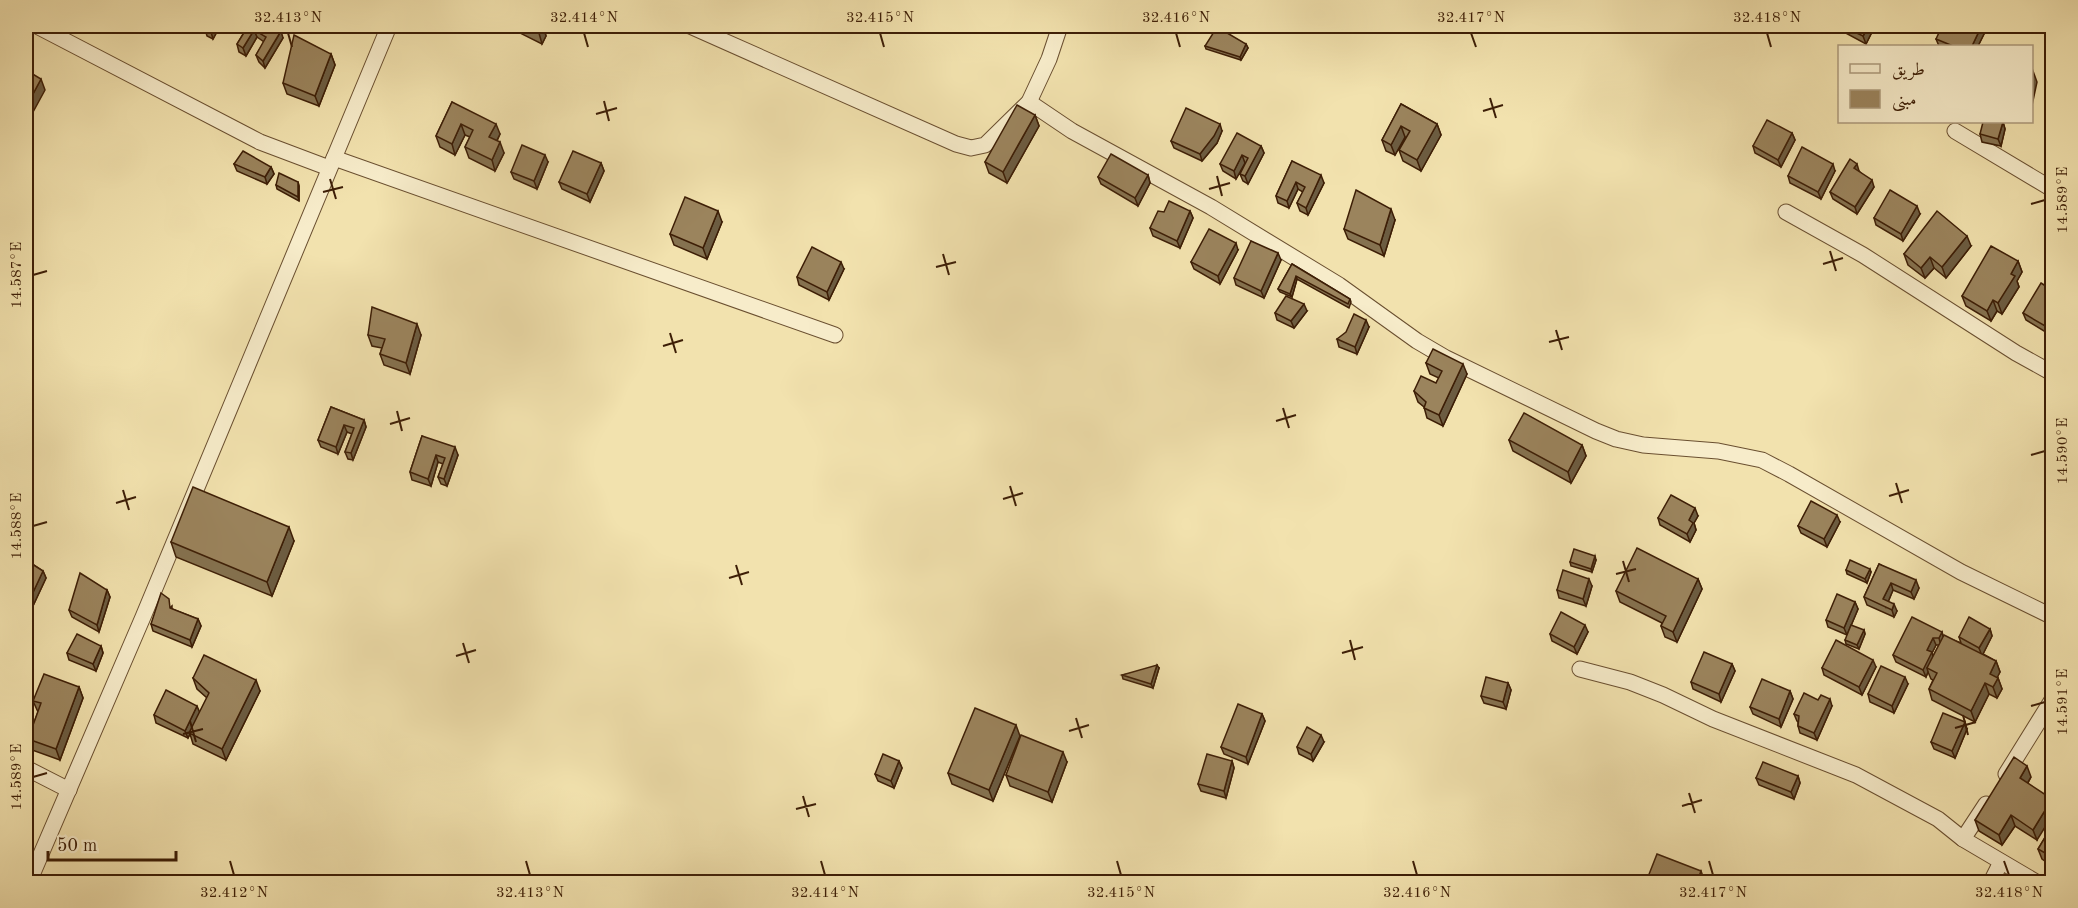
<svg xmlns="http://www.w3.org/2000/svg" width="2078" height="908" viewBox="0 0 2078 908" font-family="'Old Standard TT',Amiri,serif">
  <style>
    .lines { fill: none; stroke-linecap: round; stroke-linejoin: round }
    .street-casing { stroke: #6a4f30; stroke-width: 17 }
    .street { stroke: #f7ecca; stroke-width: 15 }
    .wall { fill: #857250; stroke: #3d1e06; stroke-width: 1.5; fill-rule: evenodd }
    .shaded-wall { fill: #6c5c41; stroke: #3d1e06; stroke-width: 1.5 }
    .building { fill: #9b845d; stroke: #3d1e06; stroke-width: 1.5 }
    .ticks { fill: none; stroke: #3d1e06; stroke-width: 2 }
    .neatline { fill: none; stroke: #3d1e06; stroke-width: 2 }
    .ticks-label { font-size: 15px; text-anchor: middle; fill: #3d1e06 }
  </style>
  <rect width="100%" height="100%" fill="#f2e2ae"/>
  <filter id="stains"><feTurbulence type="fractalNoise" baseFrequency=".00333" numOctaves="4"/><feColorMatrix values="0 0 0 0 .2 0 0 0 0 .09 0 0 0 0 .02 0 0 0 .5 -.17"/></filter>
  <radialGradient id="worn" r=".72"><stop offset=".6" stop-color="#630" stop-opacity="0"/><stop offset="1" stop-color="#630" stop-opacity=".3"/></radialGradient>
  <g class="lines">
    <!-- street casing -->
    <g class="street-casing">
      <g id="street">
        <path d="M37 26 260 142 329 168"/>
        <path d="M690 26 956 144 971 148 985 145 1029 102 1049 59 1060 26"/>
        <path d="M1029 102 1072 131 1211 207 1339 285 1417 341 1446 358 1596 431 1616 439 1643 445 1718 451 1762 460 1789 474 1961 572 2049 615"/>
        <path d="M1955 131 2052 189"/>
        <path d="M334 158 835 335"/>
        <path d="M1786 212 1863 255 2016 353 2052 373"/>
        <path d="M1580 669 1630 682 1663 695 1713 719 1856 775 1938 819 1963 839 2036 882"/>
        <path d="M26 768 69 790"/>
        <path d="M2006 774 2052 700"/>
        <path d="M1963 839 1986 804"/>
        <path d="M29 882 143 617 389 26"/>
        <path d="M1991 882 2001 862"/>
      </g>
    </g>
    <!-- street -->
    <use href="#street" class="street"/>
  </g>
  <!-- wall -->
  <g class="wall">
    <path d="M220 26 213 39 207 36 205 29Z"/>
    <path d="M248 26 283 38 265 68 259 62 256 55 264 42 257 37 246 56 239 52 237 44Z"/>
    <path d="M506 26H543L546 36 542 44Z"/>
    <path d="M1838 26H1875L1866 44 1840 30Z"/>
    <path d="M183 27V26H193L191 30Z"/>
    <path d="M1981 27 1984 34 1978 46H1939L1936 39Z"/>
    <path d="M1246 44 1248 48 1241 60 1206 49 1205 46Z"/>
    <path d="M331 54 335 65 319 106 287 94 283 83Z"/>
    <path d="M452 102 500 134 497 141 504 153 495 171 469 158 465 147 470 137 465 135 455 155 440 147 436 136Z"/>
    <path d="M1401 104 1437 124 1441 135 1421 171 1403 161 1399 150 1406 138 1405 137 1395 155 1386 151 1382 140Z"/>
    <path d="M1035 115 1039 126 1007 183 989 173 985 162Z"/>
    <path d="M2003 122 2005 129 2001 146 1982 142 1980 134Z"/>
    <path d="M1222 131 1217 143 1202 161 1174 148 1171 141Z"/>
    <path d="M1792 133 1795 140 1781 167 1755 153 1753 146Z"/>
    <path d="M1261 146 1264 153 1248 184 1243 181 1240 174 1245 163 1236 179 1223 171 1220 164Z"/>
    <path d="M1292 161 1324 183 1308 215 1300 211 1297 203 1303 192 1298 189 1289 208 1278 203 1276 196Z"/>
    <path d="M548 162 537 189 514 179 511 172Z"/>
    <path d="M601 163 604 171 590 202 562 189 559 182Z"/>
    <path d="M234 164 271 167 274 174 267 184 237 171Z"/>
    <path d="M1835 171 1821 199 1790 183 1788 176Z"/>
    <path d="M1859 171 1874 187 1857 214 1833 199 1830 192Z"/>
    <path d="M1148 175 1150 183 1138 206 1101 184 1098 177Z"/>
    <path d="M298 182 299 186V201L277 189 276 185Z"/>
    <path d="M1190 211 1193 218 1180 248 1153 236 1150 228Z"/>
    <path d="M1920 214 1903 241 1876 225 1874 218Z"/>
    <path d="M1395 220 1384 256 1348 239 1344 229Z"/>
    <path d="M722 222 707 259 674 245 670 234Z"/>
    <path d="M1971 246 1946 278 1934 268 1925 278 1908 265 1904 254Z"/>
    <path d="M1238 250 1220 284 1194 269 1191 262Z"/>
    <path d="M1281 260 1264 298 1236 285 1234 278Z"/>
    <path d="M2018 261 2022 272 2017 281 2019 287 2002 314 1997 311 1991 321 1966 306 1962 296Z"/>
    <path d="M1292 264 1350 299 1351 302 1349 308 1297 279 1292 297 1280 292 1278 289Z"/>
    <path d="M844 269 829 300 799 285 797 277Z"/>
    <path d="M2052 290V336L2026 320 2023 313Z"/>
    <path d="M1307 311 1294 328 1277 320 1275 313Z"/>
    <path d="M1369 327 1357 354 1339 347 1337 339Z"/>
    <path d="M368 335H421L410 374 384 365 380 354 382 348 372 346Z"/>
    <path d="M1426 363 1467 374 1443 426 1427 418 1424 407 1418 402 1414 391 1436 383 1439 378 1430 374Z"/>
    <path d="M331 407 364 420 366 427 353 460 348 459 345 452 352 434 347 432 338 454 321 447 318 440Z"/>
    <path d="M422 436 458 455 447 486 441 484 438 477 443 464 438 462 431 486 412 480 410 472Z"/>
    <path d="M1509 440 1582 445 1586 456 1571 483 1513 451Z"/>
    <path d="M1698 516 1694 523 1696 530 1690 542 1660 525 1658 518Z"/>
    <path d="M1840 522 1827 547 1801 533 1798 526Z"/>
    <path d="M294 541 272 596 176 557 171 542Z"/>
    <path d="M26 560 43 571 46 578 32 608 26 605Z"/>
    <path d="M1596 560 1592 572 1571 566 1570 562Z"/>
    <path d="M1879 564 1919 588 1914 599 1893 590 1888 602 1897 611 1894 617 1867 605 1864 597Z"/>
    <path d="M1846 570 1871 572 1867 583 1847 574Z"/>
    <path d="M1698 579 1702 589 1677 642 1665 637 1661 626 1662 623 1620 602 1616 591Z"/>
    <path d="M1592 586 1586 606 1559 598 1557 590Z"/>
    <path d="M107 590 110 597 99 632 72 617 69 610Z"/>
    <path d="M1855 602 1858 609 1847 635 1828 627 1826 620Z"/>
    <path d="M172 606V609L198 619 201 626 192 647 153 631 151 624Z"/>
    <path d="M1990 629 1992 636 1983 654 1996 661 2000 672 1997 677 1998 678 2002 689 1997 698 1989 694 1975 722 1932 700 1929 689 1933 680 1931 679 1928 672 1926 677 1896 662 1893 655 1942 632 1943 636 1961 643 1959 637ZM1936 645H1939L1933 656 1932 653Z"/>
    <path d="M1864 630 1865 634 1859 649 1846 644 1845 640Z"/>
    <path d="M1588 632 1577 654 1552 641 1550 634Z"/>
    <path d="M101 646 103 653 96 671 69 660 67 653Z"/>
    <path d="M1732 664 1735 671 1721 702 1693 689 1691 682Z"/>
    <path d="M1876 667 1862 695 1824 675 1822 668Z"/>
    <path d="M1159 668 1153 688 1123 679 1122 675Z"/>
    <path d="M193 678 260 691 226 760 193 744 190 734 188 738 156 723 154 715 200 712 207 698 197 689Z"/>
    <path d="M1508 683 1511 690 1506 709 1484 703 1481 696Z"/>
    <path d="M1908 684 1894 713 1870 702 1868 694Z"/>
    <path d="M79 687 83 698 60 760 32 750 28 739 38 712 33 701Z"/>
    <path d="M1790 691 1793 699 1781 727 1753 714 1750 707Z"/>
    <path d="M1832 706 1817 740 1800 733 1798 726V722L1797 721 1794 714Z"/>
    <path d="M1262 714 1265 721 1248 764 1224 754 1221 747Z"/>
    <path d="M1967 729 1955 758 1934 749 1931 742Z"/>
    <path d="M1020 736 993 801 952 784 948 773Z"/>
    <path d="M1324 742 1313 761 1299 754 1297 747Z"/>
    <path d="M899 761 902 768 894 788 878 781 875 774Z"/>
    <path d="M1232 761 1234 768 1226 798 1201 791 1198 784Z"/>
    <path d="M1067 762 1052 802 1010 786 1006 775Z"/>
    <path d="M1798 776 1800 783 1794 799 1759 785 1756 778Z"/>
    <path d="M2031 777 2028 783 2037 840 2015 826 2002 845 1979 831 1975 820Z"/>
    <path d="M2052 817V866L2042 859 2038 849 2052 826Z"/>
  </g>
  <!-- shaded-wall -->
  <g class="shaded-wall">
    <path d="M214 26H220L213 39 211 32Z"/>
    <path d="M543 26 546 36 542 44 539 33Z"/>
    <path d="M1869 26H1875L1866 44 1863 36Z"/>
    <path d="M1981 27 1984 34 1978 46H1972Z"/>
    <path d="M254 30 257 37 246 56 243 48Z"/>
    <path d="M281 31 283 38 265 68 263 61Z"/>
    <path d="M1246 44 1248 48 1241 60 1240 57Z"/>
    <path d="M331 54 335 65 319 106 315 96Z"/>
    <path d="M2033 71 2037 82 2031 110V81Z"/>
    <path d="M41 79 45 90 26 125V107Z"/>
    <path d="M1035 115 1039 126 1007 183 1003 172Z"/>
    <path d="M2003 122 2005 129 2001 146 1998 139Z"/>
    <path d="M461 124 465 135 455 155 452 144Z"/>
    <path d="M496 124 500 134 493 148 489 137Z"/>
    <path d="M1220 124 1222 131 1217 143 1202 161 1200 154Z"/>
    <path d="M1437 124 1441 135 1421 171 1417 160Z"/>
    <path d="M1401 126 1405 137 1395 155 1391 145Z"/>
    <path d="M1792 133 1795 140 1781 167 1778 160Z"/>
    <path d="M500 142 504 153 495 171 492 160Z"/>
    <path d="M1261 146 1264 153 1248 184 1245 176Z"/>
    <path d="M545 155 548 162 537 189 534 181Z"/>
    <path d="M1242 155 1245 163 1236 179 1234 171Z"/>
    <path d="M601 163 604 171 590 202 587 194Z"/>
    <path d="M1833 164 1835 171 1821 199 1818 192Z"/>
    <path d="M1857 164 1859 171 1856 176 1854 168Z"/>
    <path d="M271 167 274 174 267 184 265 177Z"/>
    <path d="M1148 175 1150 183 1138 206 1135 198Z"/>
    <path d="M1321 175 1324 183 1308 215 1306 208Z"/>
    <path d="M1872 180 1874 187 1857 214 1855 207Z"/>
    <path d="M298 182 299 186V201L298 197Z"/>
    <path d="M1296 182 1298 189 1289 208 1287 201Z"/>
    <path d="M1917 206 1920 214 1903 241 1901 234Z"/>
    <path d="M1391 209 1395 220 1384 256 1380 245Z"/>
    <path d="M718 211 722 222 707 259 703 248Z"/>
    <path d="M1190 211 1193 218 1180 248 1177 241Z"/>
    <path d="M1967 236 1971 246 1946 278 1942 267Z"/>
    <path d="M1236 243 1238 250 1220 284 1218 276Z"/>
    <path d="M1278 253 1281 260 1264 298 1261 291Z"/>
    <path d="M1930 257 1934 268 1925 278 1921 268Z"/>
    <path d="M2018 261 2022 272 2017 281 2019 287 2002 314 1998 303 2011 274Z"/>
    <path d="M841 262 844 269 829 300 827 292Z"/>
    <path d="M1296 276 1297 279 1292 297 1290 294Z"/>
    <path d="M1993 300 1997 311 1991 321 1987 311Z"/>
    <path d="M1304 304 1307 311 1294 328 1291 321Z"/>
    <path d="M1366 320 1369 327 1357 354 1355 347Z"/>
    <path d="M417 324 421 335 410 374 406 363Z"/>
    <path d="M1463 364 1467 374 1443 426 1439 415Z"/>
    <path d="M364 420 366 427 353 460 351 453Z"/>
    <path d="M344 425 347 432 338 454 336 447Z"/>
    <path d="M1582 445 1586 456 1571 483 1568 472Z"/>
    <path d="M455 447 458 455 447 486 444 479Z"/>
    <path d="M436 455 438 462 431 486 428 479Z"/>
    <path d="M1695 508 1698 516 1694 523 1696 530 1690 542 1687 534 1689 520Z"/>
    <path d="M1837 515 1840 522 1827 547 1824 539Z"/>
    <path d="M289 527 294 541 272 596 267 582Z"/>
    <path d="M1595 556 1596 560 1592 572 1591 569Z"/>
    <path d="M1870 569 1871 572 1867 583 1865 579Z"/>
    <path d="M43 571 46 578 32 608 29 601Z"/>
    <path d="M1589 579 1592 586 1586 606 1583 599Z"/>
    <path d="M1698 579 1702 589 1677 642 1673 632Z"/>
    <path d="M1916 580 1919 588 1914 599 1911 592Z"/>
    <path d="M1891 583 1893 590 1886 607 1883 599Z"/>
    <path d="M107 590 110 597 99 632 97 625Z"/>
    <path d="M1855 602 1858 609 1847 635 1844 628Z"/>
    <path d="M1894 604 1897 611 1894 617 1892 610Z"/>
    <path d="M198 619 201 626 192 647 190 640Z"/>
    <path d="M1585 625 1588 632 1577 654 1574 647Z"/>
    <path d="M1990 629 1992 636 1982 656 1979 648Z"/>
    <path d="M1864 630 1865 634 1859 649 1857 645Z"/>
    <path d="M1942 632 1944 640 1941 646 1939 638Z"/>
    <path d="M1933 638 1936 645 1932 653 1934 660 1927 668 1928 672 1926 677 1923 670 1927 650Z"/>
    <path d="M101 646 103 653 96 671 93 664Z"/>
    <path d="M1873 660 1876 667 1862 695 1859 687Z"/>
    <path d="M1996 661 2000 672 1994 684 1990 674Z"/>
    <path d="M1732 664 1735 671 1721 702 1719 694Z"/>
    <path d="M1157 665 1159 668 1153 688 1151 684Z"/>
    <path d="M1905 677 1908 684 1894 713 1892 706Z"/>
    <path d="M1998 678 2002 689 1997 698 1993 687Z"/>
    <path d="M256 680 260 691 226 760 222 749Z"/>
    <path d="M1508 683 1511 690 1506 709 1503 702Z"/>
    <path d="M1985 683 1989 694 1975 722 1971 711Z"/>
    <path d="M79 687 83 698 60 760 56 749Z"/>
    <path d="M1790 691 1793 699 1781 727 1779 719Z"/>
    <path d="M1830 699 1832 706 1817 740 1814 733Z"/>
    <path d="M197 706 200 713 188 738 185 731Z"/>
    <path d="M1262 714 1265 721 1248 764 1246 757Z"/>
    <path d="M1965 722 1967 729 1955 758 1952 751Z"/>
    <path d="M1016 725 1020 736 993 801 989 790Z"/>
    <path d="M1321 735 1324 742 1313 761 1311 754Z"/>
    <path d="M1063 752 1067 762 1052 802 1048 792Z"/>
    <path d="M899 761 902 768 894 788 891 781Z"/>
    <path d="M1232 761 1234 768 1226 798 1224 791Z"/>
    <path d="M2027 766 2031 777 2024 789 2020 778Z"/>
    <path d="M1798 776 1800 783 1794 799 1791 792Z"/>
    <path d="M2052 799V816L2037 840 2033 830Z"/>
    <path d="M2011 815 2015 826 2002 845 1999 835Z"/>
    <path d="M1701 871 1705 882H1697Z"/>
  </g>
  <!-- building -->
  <g class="building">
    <path d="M206 26H214L211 32 205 29Z"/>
    <path d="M248 26H272L281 31 263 61 256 55 266 37 254 30 243 48 237 44Z"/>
    <path d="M523 26H542L539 33Z"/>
    <path d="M1842 26H1869L1863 36Z"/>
    <path d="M1942 26H1979L1981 27 1972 46H1953L1936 39Z"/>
    <path d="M1217 27 1246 44 1240 57 1205 46Z"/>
    <path d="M294 35 331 54 315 96 283 83Z"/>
    <path d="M26 70 41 79 26 107Z"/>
    <path d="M452 102 496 124 489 137 500 142 492 160 465 147 473 130 461 124 452 144 436 136Z"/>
    <path d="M1401 104 1437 124 1417 160 1399 150 1410 131 1401 126 1391 145 1382 140Z"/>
    <path d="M1017 105 1035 115 1003 172 985 162Z"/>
    <path d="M1186 108 1220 124 1214 136 1200 154 1171 141Z"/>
    <path d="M1767 120 1792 133 1778 160 1753 146Z"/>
    <path d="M1983 122H2003L1998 139 1980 134Z"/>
    <path d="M1237 133 1261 146 1245 176 1240 174 1248 158 1242 155 1234 171 1220 164Z"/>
    <path d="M522 145 545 155 534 181 511 172Z"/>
    <path d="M1802 147 1833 164 1818 192 1788 176Z"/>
    <path d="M243 151 271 167 265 177 234 164Z"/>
    <path d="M573 151 601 163 587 194 559 182Z"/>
    <path d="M1111 154 1148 175 1135 198 1098 177Z"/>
    <path d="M1850 159 1857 164 1854 168 1872 180 1855 207 1830 192Z"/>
    <path d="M1292 161 1321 175 1306 208 1297 203 1305 187 1296 182 1287 201 1276 196Z"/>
    <path d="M279 173 298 182V197L276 185Z"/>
    <path d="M1356 190 1391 209 1380 245 1344 229Z"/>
    <path d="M1890 190 1917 206 1901 234 1874 218Z"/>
    <path d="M685 197 718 211 703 248 670 234Z"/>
    <path d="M1169 201 1190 211 1177 241 1150 228 1158 211 1164 212Z"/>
    <path d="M1937 211 1967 236 1942 267 1930 257 1921 268 1904 254Z"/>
    <path d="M1209 229 1236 243 1218 276 1191 262Z"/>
    <path d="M1251 241 1278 253 1261 291 1234 278Z"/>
    <path d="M1991 246 2018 261 2011 274 2015 276 1998 303 1993 300 1987 311 1962 296Z"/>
    <path d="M812 247 841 262 827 292 797 277Z"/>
    <path d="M1292 264 1350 299 1348 304 1296 276 1290 294 1278 289Z"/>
    <path d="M2041 283 2052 290V330L2023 313Z"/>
    <path d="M1286 296 1304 304 1291 321 1275 313Z"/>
    <path d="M372 307 417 324 406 363 380 354 385 339 368 335Z"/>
    <path d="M1354 314 1366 320 1355 347 1337 339 1346 332Z"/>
    <path d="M1433 349 1463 364 1439 415 1424 408 1426 402 1414 391 1421 376 1436 383 1442 371 1426 363Z"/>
    <path d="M331 407 364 420 351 453 345 452 354 428 344 425 336 447 318 440Z"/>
    <path d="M1524 413 1582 445 1568 472 1509 440Z"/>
    <path d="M422 436 455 447 444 479 438 477 445 458 436 455 428 479 410 472Z"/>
    <path d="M193 487 289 527 267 582 171 542Z"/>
    <path d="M1671 495 1695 508 1689 520 1693 523 1687 534 1658 518Z"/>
    <path d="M1811 501 1837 515 1824 539 1798 526Z"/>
    <path d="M1637 548 1698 579 1673 632 1661 626 1666 616 1616 591Z"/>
    <path d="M1574 549 1595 556 1591 569 1570 562Z"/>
    <path d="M26 560 43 571 29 601 26 599Z"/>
    <path d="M1850 560 1870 569 1865 579 1846 570Z"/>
    <path d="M1879 564 1916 580 1911 592 1891 583 1883 599 1894 604 1892 610 1864 597Z"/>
    <path d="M1563 570 1589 579 1583 599 1557 590Z"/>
    <path d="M80 573 107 590 97 625 69 610Z"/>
    <path d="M161 593 169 599 170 608 198 619 190 640 151 624Z"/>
    <path d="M1837 594 1855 602 1844 628 1826 620Z"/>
    <path d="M1561 612 1585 625 1574 647 1550 634Z"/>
    <path d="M1912 617 1942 632 1939 638H1933L1927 650 1932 652 1923 670 1893 655Z"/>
    <path d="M1969 617 1990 629 1979 648 1959 637Z"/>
    <path d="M1851 625 1864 630 1857 645 1845 640Z"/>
    <path d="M77 634 101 646 93 664 67 653Z"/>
    <path d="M1944 635 1996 661 1990 674 1998 678 1993 687 1985 683 1971 711 1929 689 1937 673 1927 668Z"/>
    <path d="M1836 640 1873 660 1859 687 1822 668Z"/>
    <path d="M1704 652 1732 664 1719 694 1691 682Z"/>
    <path d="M204 655 256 680 222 749 189 733 209 693 193 678Z"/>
    <path d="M1157 665 1151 684 1122 675Z"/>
    <path d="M1881 666 1905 677 1892 706 1868 694Z"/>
    <path d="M44 674 79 687 56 749 28 739 41 703 33 701Z"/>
    <path d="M1486 677 1508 683 1503 702 1481 696Z"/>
    <path d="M1762 679 1790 691 1779 719 1750 707Z"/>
    <path d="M166 690 197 706 185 731 154 715Z"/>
    <path d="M1804 693 1818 700 1821 695 1830 699 1814 733 1798 726 1799 716 1794 714Z"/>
    <path d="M1238 704 1262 714 1246 757 1221 747Z"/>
    <path d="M975 708 1016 725 989 790 948 773Z"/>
    <path d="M1943 713 1965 722 1952 751 1931 742Z"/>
    <path d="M1307 727 1321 735 1311 754 1297 747Z"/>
    <path d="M1021 735 1063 752 1048 792 1006 775Z"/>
    <path d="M883 754 899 761 891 781 875 774Z"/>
    <path d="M1207 754 1232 761 1224 791 1198 784Z"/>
    <path d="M2014 757 2027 766 2020 778 2052 799 2033 830 2011 815 1999 835 1975 820Z"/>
    <path d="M1763 762 1798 776 1791 792 1756 778Z"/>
    <path d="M2052 817V857L2038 849 2052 826 2050 821Z"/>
    <path d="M1657 854 1701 871 1697 882H1646Z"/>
  </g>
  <!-- ticks -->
  <path class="ticks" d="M288 33 292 47M584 33 588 47M880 33 884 47M1176 33 1180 47M1471 33 1476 47M1767 33 1771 47M1490 98 1496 118M604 101 609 121M1483 111 1503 105M596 114 617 108M1217 176 1222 196M330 179 336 199M1209 189 1230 183M323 192 343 187M2031 204 2045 200M1830 251 1836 271M943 254 949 275M1823 264 1843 258M936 267 956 262M33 275 47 271M1556 330 1562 350M670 333 676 353M1549 342 1569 337M663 346 683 340M1283 408 1289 428M397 411 402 431M1276 421 1296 415M390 424 410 418M2031 455 2045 451M1896 483 1902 503M1010 486 1016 506M123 490 129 510M1889 496 1909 490M1003 499 1023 493M116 503 136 497M33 526 47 522M1623 561 1629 582M736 565 742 585M1616 574 1636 569M729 578 749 572M1350 640 1355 660M463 643 469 663M1342 653 1363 647M456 656 476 650M2031 706 2045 702M1963 715 1968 735M1076 718 1082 738M190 721 196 742M1955 728 1976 722M1069 731 1089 725M183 734 203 729M33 777 47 773M1689 793 1695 813M803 796 809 817M1682 806 1702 800M796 809 816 804M230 861 234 875M526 861 530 875M821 861 825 875M1117 861 1121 875M1413 861 1417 875M1709 861 1713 875M2004 861 2009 875"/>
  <!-- margin -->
  <rect width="2078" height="908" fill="none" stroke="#f2e2ae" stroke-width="66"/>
  <!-- legend -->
  <rect x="1838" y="45" width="195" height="78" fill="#f7ecca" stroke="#ad9a7c" stroke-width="1.5"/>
  <rect x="1850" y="64" width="30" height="9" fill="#f7ecca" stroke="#ad9a7c" stroke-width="1.5"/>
  <text x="1892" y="75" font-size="18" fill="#3d1e06">طريق</text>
  <rect x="1850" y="90" width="30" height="18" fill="#9b845d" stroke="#ad9a7c" stroke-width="1.5"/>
  <text x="1892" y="105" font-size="18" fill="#3d1e06">مبنى</text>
  <!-- scale -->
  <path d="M48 851v9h128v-9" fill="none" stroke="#3d1e06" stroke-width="3"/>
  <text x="57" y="851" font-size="18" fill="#3d1e06" stroke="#f7ecca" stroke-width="4.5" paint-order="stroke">50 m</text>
  <rect x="33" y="33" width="2012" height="842" class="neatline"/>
  <g class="ticks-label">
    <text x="288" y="22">32.413°N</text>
    <text x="584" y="22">32.414°N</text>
    <text x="880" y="22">32.415°N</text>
    <text x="1176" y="22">32.416°N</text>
    <text x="1471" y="22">32.417°N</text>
    <text x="1767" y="22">32.418°N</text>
    <text transform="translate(2062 200) rotate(-90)" y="5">14.589°E</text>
    <text transform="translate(16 275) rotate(-90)" y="5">14.587°E</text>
    <text transform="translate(2062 451) rotate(-90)" y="5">14.590°E</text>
    <text transform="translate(16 526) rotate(-90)" y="5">14.588°E</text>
    <text transform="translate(2062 702) rotate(-90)" y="5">14.591°E</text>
    <text transform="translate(16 777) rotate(-90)" y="5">14.589°E</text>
    <text x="234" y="897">32.412°N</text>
    <text x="530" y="897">32.413°N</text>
    <text x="825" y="897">32.414°N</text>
    <text x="1121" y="897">32.415°N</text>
    <text x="1417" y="897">32.416°N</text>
    <text x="1713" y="897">32.417°N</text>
    <text x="2009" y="897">32.418°N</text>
  </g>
  <rect width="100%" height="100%" filter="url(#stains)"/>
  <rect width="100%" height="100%" fill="url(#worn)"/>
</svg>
